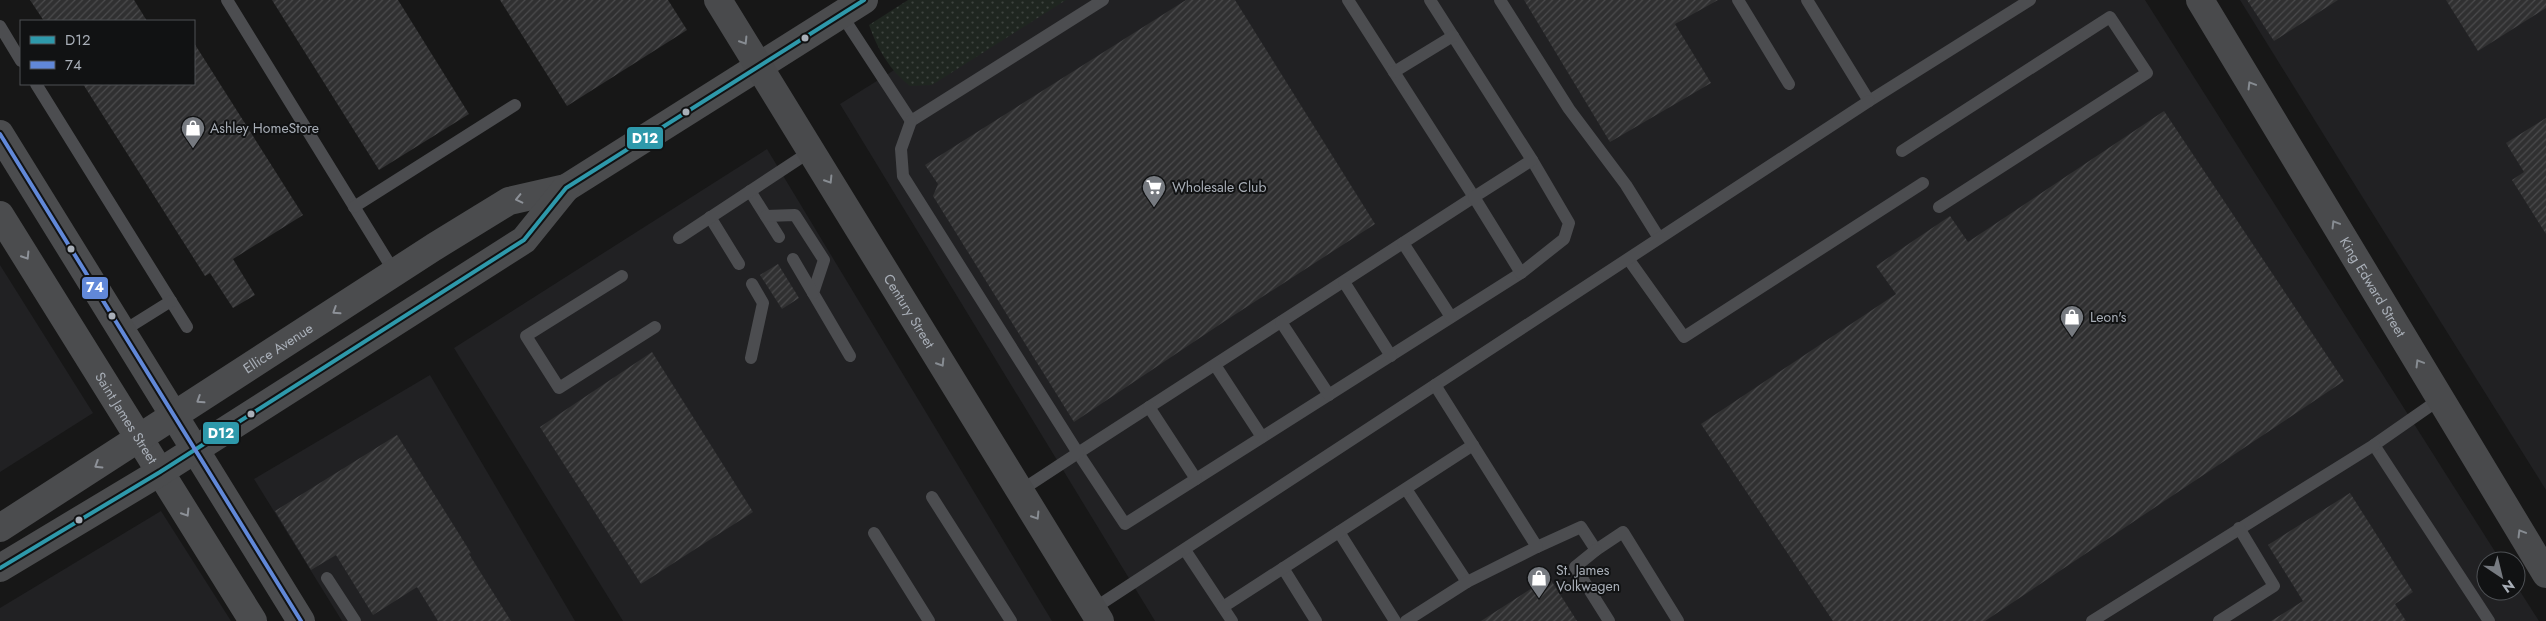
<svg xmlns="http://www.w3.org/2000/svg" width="2546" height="621" viewBox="0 0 2546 621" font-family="Jost,sans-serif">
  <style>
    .built { fill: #212123 }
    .grass { fill: url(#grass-dots) }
    .building { fill: url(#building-hatch) }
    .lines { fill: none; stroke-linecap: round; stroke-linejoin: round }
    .lane { stroke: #4c4d50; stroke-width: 12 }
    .secondary { stroke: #4b4c4e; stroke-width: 28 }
    .primary { stroke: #494a4c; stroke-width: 28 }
    .bus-1-casing { stroke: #111213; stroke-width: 8 }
    .bus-2-casing { stroke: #111213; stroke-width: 8 }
    .bus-1 { stroke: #2e99ab; stroke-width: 4 }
    .bus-2 { stroke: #6188d8; stroke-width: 4 }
    .oneway { stroke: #878c92 }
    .oneway2 { stroke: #8d9198 }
    .bus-dot { fill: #a9afb8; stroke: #111213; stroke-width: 2 }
    .labels { text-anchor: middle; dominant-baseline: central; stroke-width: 4; stroke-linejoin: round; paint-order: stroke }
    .poi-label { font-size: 14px; fill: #a9afb8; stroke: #111213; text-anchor: start }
    .street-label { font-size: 14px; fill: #a9afb8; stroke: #111213 }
    .line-badge { stroke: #111213; stroke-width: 2 }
    .badge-label { font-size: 14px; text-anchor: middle; font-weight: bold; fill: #fff }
  </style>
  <defs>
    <pattern id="grass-dots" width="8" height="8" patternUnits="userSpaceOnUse" patternTransform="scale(1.25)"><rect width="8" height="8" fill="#1f2620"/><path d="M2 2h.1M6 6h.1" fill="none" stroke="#3d433e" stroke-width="1.8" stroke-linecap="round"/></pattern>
    <pattern id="building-hatch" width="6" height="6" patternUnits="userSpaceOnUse" patternTransform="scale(1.25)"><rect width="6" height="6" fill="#303031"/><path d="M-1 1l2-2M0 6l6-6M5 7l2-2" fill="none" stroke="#4b4b4d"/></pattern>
  </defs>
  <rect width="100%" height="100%" fill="#171717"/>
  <!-- built -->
  <g class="built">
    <path d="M1006 0H2145L2501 561H2486V591H2516V585L2539 621H1155L840 104Z"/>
    <path d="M2240 0H2546V490L2373 214Z"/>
    <path d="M767 149 1052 621H623L454 348Z"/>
    <path d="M0 265 93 413 0 472Z"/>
    <path d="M430 375 575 621H342L254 479Z"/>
    <path d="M161 511 231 621H0V608Z"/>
  </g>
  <!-- grass -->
  <path class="grass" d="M908 0H1066L932 85 910 86C890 71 877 48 869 25Z"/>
  <!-- building -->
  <g class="building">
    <path d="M30 0H134L147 21H44Z"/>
    <path d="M272 0H398L469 114 379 170Z"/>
    <path d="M500 0H668L687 30 567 106Z"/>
    <path d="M1186 0H1235L1375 224 1225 321 1074 422 933 196 938 184 925 165Z"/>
    <path d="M1524 0H1718L1675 24 1711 83 1610 142Z"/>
    <path d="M2247 0H2338L2274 41Z"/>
    <path d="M2446 0H2546V8L2478 51Z"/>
    <path d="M194 43 303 215 233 259 255 295 233 308 210 273 205 276 83 84H194Z"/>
    <path d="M2164 111 2344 381 1985 621H1833L1701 424 1896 294 1876 266 1950 216 1968 242Z"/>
    <path d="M2546 118V234L2512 180 2524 172 2506 143Z"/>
    <path d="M778 264 799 298 782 309 760 275Z"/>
    <path d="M652 352 753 512 641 584 540 427Z"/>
    <path d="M397 435 471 553 469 554 511 621H438L417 587 373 615 336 555 311 570 275 511Z"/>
    <path d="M2350 493 2413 592 2395 604 2406 621H2271L2303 601 2268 545Z"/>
    <path d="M1549 577 1577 621H1481Z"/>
  </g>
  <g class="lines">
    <!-- lane -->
    <g class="lane">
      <path d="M227 0 395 273"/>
      <path d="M1348 0 1474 197 1078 453 1125 524 1521 273 1564 239 1569 223 1532 160"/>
      <path d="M1430 0 1532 160 1474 197 1521 273"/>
      <path d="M1500 0 1569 109 1626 185 1659 238"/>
      <path d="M1738 0 1789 84"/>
      <path d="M1807 0 1869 101 2030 0"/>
      <path d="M841 14 911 121 1103 0"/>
      <path d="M0 26 21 61"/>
      <path d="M1394 72 1453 36"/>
      <path d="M36 84 187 327"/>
      <path d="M911 121 901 149 903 176 1078 453 1020 491"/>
      <path d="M1902 151 2110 17 2147 73 1939 207"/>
      <path d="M750 191 779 237"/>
      <path d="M354 207 515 105"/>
      <path d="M766 216 795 215 824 260 813 293 850 356"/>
      <path d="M710 217 739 264"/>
      <path d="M679 238 811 151"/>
      <path d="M1403 243 1451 317"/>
      <path d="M793 259 813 293"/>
      <path d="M1629 260 1684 337 1923 183"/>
      <path d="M622 276 526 336 559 388 655 327"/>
      <path d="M1344 282 1391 356"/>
      <path d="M1281 322 1329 395"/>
      <path d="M123 331 171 301"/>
      <path d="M751 358 763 303 752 284"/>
      <path d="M1215 365 1262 437"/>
      <path d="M2440 399 2374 445 2489 621"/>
      <path d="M1149 407 1196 479"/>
      <path d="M1406 489 1467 582"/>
      <path d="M932 497 1011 621"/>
      <path d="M1339 532 1395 621"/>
      <path d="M874 533 929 621"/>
      <path d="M1537 547 1581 527 1596 550 1623 532 1678 621"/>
      <path d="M1185 550 1232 621"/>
      <path d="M1596 550 1575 567 1609 621"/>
      <path d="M1283 568 1316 621"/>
      <path d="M327 578 355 621"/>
      <path d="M1223 607 1473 445"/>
      <path d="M1093 609 1869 101"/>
      <path d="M1406 621 1467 582 1537 547 1435 385"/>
      <path d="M2092 621 2374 445"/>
      <path d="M2219 621 2274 586 2239 528"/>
    </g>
    <!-- secondary -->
    <g class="secondary">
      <path d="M0 134 301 621"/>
      <path id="s1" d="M0 215 253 621"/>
      <path id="s2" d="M0 528 434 247 509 201 566 188 864 0"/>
      <path d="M0 568 160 472 524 240 566 188"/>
    </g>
    <!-- primary -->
    <g class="primary">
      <path id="s3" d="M718 0 1100 621"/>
      <path id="s4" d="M2200 0 2546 574"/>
    </g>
    <!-- bus-1 casing -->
    <g class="bus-1-casing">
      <path id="bus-1" d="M0 568 160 472 524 240 566 188 864 0"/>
    </g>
    <!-- bus-2 casing -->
    <g class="bus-2-casing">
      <path id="bus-2" d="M0 134 301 621"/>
    </g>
    <!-- bus-1 -->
    <use href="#bus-1" class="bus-1"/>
    <!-- bus-2 -->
    <use href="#bus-2" class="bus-2"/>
  </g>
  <!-- one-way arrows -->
  <defs><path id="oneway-chevron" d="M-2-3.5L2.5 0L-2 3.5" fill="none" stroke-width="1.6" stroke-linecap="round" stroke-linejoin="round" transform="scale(1.25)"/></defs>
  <g class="oneway">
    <use href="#oneway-chevron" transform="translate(744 41) rotate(58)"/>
    <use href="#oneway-chevron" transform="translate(2251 85) rotate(-121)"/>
    <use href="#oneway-chevron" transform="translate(829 180) rotate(58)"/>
    <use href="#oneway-chevron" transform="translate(2335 224) rotate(-121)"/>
    <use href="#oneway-chevron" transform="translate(941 363) rotate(58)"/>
    <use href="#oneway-chevron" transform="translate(2419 363) rotate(-121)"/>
    <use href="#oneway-chevron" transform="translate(1036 516) rotate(58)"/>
    <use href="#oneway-chevron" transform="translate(2521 533) rotate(-121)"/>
  </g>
  <g class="oneway2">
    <use href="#oneway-chevron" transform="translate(519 199) rotate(167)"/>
    <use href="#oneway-chevron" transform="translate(26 256) rotate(58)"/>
    <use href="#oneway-chevron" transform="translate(336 311) rotate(147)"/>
    <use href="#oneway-chevron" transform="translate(200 400) rotate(147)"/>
    <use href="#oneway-chevron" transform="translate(98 465) rotate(148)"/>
    <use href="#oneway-chevron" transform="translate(186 513) rotate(58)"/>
  </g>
  <!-- icons -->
  <defs>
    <g id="shop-pin" transform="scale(1.25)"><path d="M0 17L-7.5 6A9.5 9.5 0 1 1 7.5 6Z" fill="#767a80" stroke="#111213"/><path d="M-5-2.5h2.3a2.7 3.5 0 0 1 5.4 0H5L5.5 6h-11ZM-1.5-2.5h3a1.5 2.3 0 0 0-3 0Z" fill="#fff"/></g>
    <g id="supermarket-pin" transform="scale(1.25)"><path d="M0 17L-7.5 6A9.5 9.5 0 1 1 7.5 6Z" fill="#767a80" stroke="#111213"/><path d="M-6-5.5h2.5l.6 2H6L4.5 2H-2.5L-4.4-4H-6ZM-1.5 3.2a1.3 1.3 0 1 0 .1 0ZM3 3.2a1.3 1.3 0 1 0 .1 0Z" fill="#fff"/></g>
  </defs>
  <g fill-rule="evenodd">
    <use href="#shop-pin" x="193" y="128"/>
    <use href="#supermarket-pin" x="1154" y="187"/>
    <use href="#shop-pin" x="2072" y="317"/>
    <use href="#shop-pin" x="1539" y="578"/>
  </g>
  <!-- markers -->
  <g class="bus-dot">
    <circle cx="805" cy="38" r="4.5"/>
    <circle cx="686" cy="112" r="4.5"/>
    <circle cx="71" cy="249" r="4.5"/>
    <circle cx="112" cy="316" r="4.5"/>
    <circle cx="251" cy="414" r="4.5"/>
    <circle cx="79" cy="520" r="4.5"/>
  </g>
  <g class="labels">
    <!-- poi labels -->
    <g class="poi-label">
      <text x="210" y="128">Ashley HomeStore</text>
      <text x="1172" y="187">Wholesale Club</text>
      <text x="2090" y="317">Leon's</text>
      <text x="1556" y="570">St. James<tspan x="1556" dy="16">Volkwagen</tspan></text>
    </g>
    <!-- street labels -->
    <g class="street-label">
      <text stroke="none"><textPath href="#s4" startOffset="335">King Edward Street</textPath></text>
      <text stroke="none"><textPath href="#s3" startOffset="365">Century Street</textPath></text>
      <text stroke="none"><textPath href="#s2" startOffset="331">Ellice Avenue</textPath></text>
      <text stroke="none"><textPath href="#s1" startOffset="239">Saint James Street</textPath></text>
    </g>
  </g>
  <g class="line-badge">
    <rect x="626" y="126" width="38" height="24" rx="5" fill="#2e99ab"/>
    <rect x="81" y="276" width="28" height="24" rx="5" fill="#6188d8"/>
    <rect x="202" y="421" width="38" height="24" rx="5" fill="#2e99ab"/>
  </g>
  <g class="badge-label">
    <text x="645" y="143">D12</text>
    <text x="95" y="292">74</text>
    <text x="221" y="438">D12</text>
  </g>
  <!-- legend -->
  <rect x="20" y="20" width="175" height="65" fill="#111213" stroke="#4e5155"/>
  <rect x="30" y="36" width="25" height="8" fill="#2e99ab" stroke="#4e5155"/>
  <text x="65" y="45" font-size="15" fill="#a9afb8">D12</text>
  <rect x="30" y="61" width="25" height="8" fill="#6188d8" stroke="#4e5155"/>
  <text x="65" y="70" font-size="15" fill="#a9afb8">74</text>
  <!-- north arrow -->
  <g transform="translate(2501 576) rotate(145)"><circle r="24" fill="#111213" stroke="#4e5155"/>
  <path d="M0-4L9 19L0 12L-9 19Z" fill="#767a80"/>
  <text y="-8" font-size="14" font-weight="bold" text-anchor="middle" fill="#a9afb8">N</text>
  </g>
</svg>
